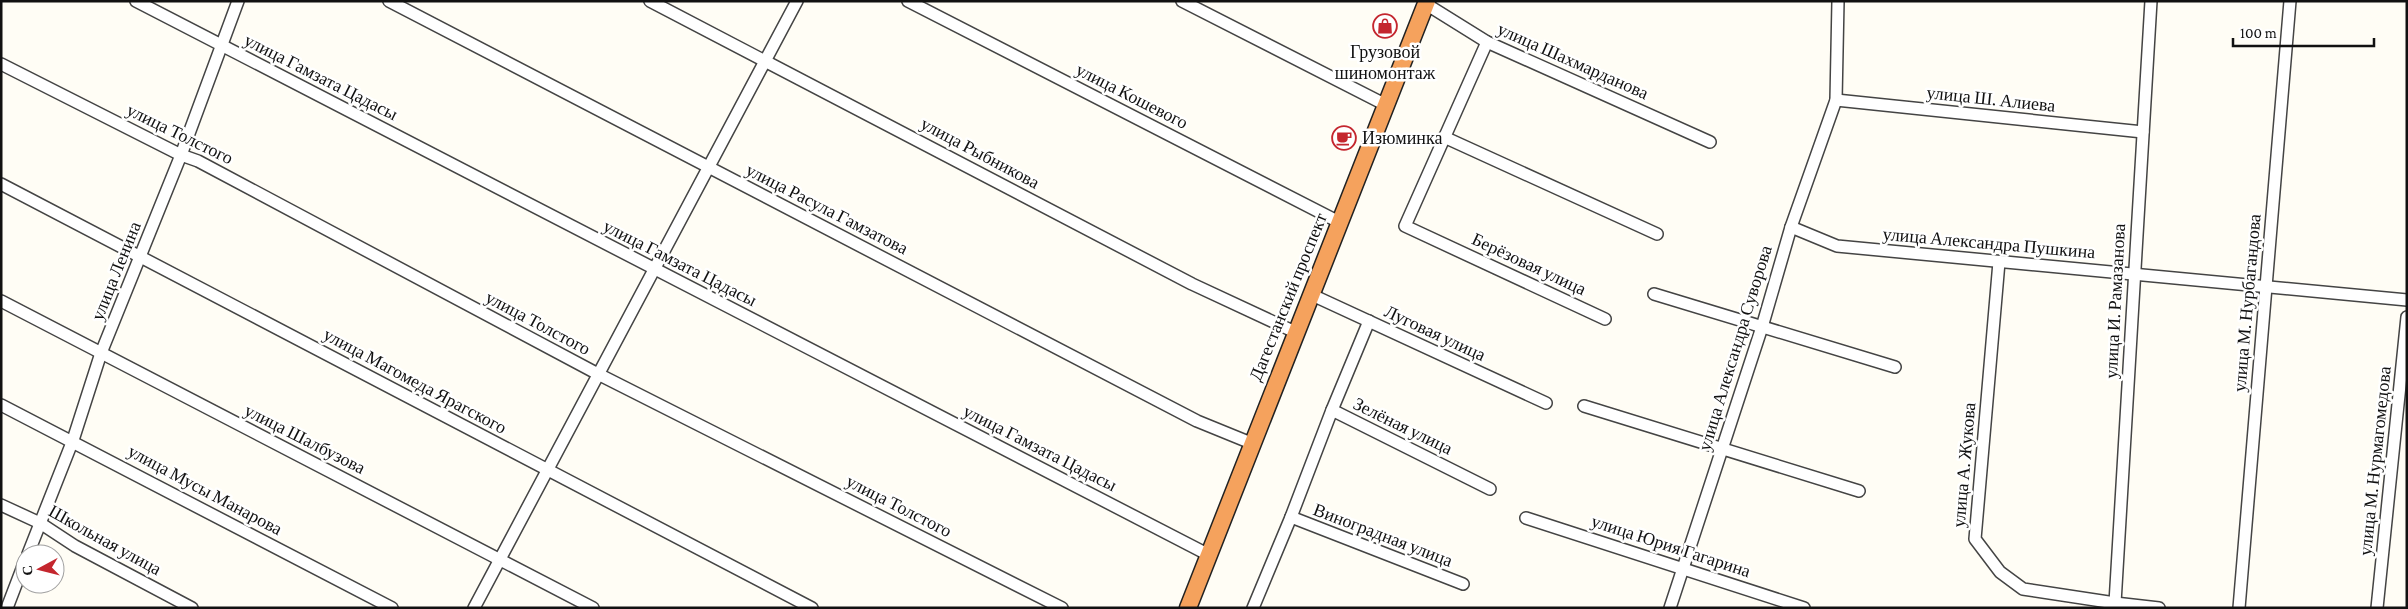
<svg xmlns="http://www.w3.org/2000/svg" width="2408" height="609" viewBox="0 0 2408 609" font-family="'Crimson Pro',serif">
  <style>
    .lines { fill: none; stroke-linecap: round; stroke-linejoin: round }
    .minor-casing { stroke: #444; stroke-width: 14 }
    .highway-casing { stroke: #222; stroke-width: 19 }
    .minor { stroke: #fff; stroke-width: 11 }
    .highway { stroke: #f5a25d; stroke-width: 16 }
    .labels { text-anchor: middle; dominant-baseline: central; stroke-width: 5; stroke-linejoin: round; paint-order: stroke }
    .poi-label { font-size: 18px; fill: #111; stroke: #fff }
    .street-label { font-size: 18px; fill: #111; stroke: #fff }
  </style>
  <rect width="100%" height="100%" fill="#fffdf5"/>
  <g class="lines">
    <!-- minor casing -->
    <g class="minor-casing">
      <g id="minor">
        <path d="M136 1 1209 555"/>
        <path d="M389 1 1197 421 1251 443"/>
        <path d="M650 1 1192 284 1295 332"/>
        <path d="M908 1 1339 222"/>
        <path d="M1182 1 1386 105"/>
        <path d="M1426 4 1487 42 1710 142"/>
        <path d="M1487 42 1405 226 1605 319"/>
        <path d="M1 64 181 155 198 161 598 374 1062 608"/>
        <path d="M1836 100 2143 132"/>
        <path d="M1444 137 1657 234"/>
        <path d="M1 184 812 608"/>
        <path d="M1791 227 1837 246 2407 300"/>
        <path d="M1999 262 1975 539 2000 572 2023 589 2115 603 2159 608"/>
        <path d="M1310 294 1546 403"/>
        <path d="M1654 294 1895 367"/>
        <path d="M1 301 593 608"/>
        <path d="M1369 321 1332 410 1490 489"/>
        <path d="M1 405 392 608"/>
        <path d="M1584 406 1859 491"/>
        <path d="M1 505 40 523 75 546 192 608"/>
        <path d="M1291 517 1463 584"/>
        <path d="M1526 518 1804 608"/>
        <path d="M28 554 73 440 101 353 181 155 238 1"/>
        <path d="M2115 603 2151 1"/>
        <path d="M7 608 25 561"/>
        <path d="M474 608 797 1"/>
        <path d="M1253 608 1291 517 1332 410"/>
        <path d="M1670 608 1762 327 1791 227 1836 100 1838 1"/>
        <path d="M2239 608 2290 1"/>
        <path d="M2377 608 2407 317"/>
      </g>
    </g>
    <!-- highway casing -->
    <g class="highway-casing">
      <path id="highway" d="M1188 608 1427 1"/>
    </g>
    <!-- minor -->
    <use href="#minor" class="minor"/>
    <!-- highway -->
    <use href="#highway" class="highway"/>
  </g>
  <!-- icons -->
  <defs>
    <g id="shop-ring" transform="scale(1.25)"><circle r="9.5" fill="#fff" stroke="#c4262e" stroke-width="1.5"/><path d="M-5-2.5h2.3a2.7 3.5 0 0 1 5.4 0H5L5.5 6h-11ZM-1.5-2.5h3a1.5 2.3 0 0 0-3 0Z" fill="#c4262e"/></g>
    <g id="cafe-ring" transform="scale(1.25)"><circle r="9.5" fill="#fff" stroke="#c4262e" stroke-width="1.5"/><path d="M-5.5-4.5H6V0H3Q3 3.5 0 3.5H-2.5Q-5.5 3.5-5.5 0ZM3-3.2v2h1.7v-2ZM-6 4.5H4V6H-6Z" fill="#c4262e"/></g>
  </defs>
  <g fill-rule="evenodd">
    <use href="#shop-ring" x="1385" y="26"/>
    <use href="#cafe-ring" x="1344" y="138"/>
  </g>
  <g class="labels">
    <!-- poi labels -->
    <g class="poi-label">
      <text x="1385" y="52">Грузовой<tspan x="1385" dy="21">шиномонтаж</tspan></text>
      <text x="1362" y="138" text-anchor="start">Изюминка</text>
    </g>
    <!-- street labels -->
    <g class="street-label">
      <text transform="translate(1573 61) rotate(24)">улица Шахмарданова</text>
      <text transform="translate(321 77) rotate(27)">улица Гамзата Цадасы</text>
      <text transform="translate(1132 96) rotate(27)">улица Кошевого</text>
      <text transform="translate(1991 99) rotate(6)">улица Ш. Алиева</text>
      <text transform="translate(180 134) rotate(26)">улица Толстого</text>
      <text transform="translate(980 153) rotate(28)">улица Рыбникова</text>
      <text transform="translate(827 209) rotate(27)">улица Расула Гамзатова</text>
      <text transform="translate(1989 243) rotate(5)">улица Александра Пушкина</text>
      <text transform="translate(680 263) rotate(27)">улица Гамзата Цадасы</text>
      <text transform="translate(1529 264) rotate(25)">Берёзовая улица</text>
      <text transform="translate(116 271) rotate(-68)">улица Ленина</text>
      <text transform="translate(1288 297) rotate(-68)">Дагестанский проспект</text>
      <text transform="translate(2115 301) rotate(-87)">улица И. Рамазанова</text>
      <text transform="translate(2247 303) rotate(-85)">улица М. Нурбагандова</text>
      <text transform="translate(538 323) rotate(28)">улица Толстого</text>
      <text transform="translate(1435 333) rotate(25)">Луговая улица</text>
      <text transform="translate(1735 348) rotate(-73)">улица Александра Суворова</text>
      <text transform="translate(415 381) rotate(28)">улица Магомеда Ярагского</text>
      <text transform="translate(1403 426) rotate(26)">Зелёная улица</text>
      <text transform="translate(305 439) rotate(27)">улица Шалбузова</text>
      <text transform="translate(1040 448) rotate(27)">улица Гамзата Цадасы</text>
      <text transform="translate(2375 461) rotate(-84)">улица М. Нурмагомедова</text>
      <text transform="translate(1964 465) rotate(-85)">улица А. Жукова</text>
      <text transform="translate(205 490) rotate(28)">улица Мусы Манарова</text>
      <text transform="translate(899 506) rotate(27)">улица Толстого</text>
      <text transform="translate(1383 535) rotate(21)">Виноградная улица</text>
      <text transform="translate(105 540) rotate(29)">Школьная улица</text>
      <text transform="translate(1671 546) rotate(18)">улица Юрия Гагарина</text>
    </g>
  </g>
  <!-- border -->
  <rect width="2408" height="609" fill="none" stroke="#111111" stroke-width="5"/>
  <!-- north arrow -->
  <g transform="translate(40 569) rotate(263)"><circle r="24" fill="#ffffff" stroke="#a0a0a0"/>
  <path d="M0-4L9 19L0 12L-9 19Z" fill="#c4262e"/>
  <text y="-8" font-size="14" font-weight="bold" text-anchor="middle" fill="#111111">С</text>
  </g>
  <!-- scale -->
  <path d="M2233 38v8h141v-8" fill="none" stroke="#111111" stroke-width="2.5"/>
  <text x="2240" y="38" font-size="15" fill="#111111" stroke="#ffffff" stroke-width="4" paint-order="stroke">100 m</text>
</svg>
